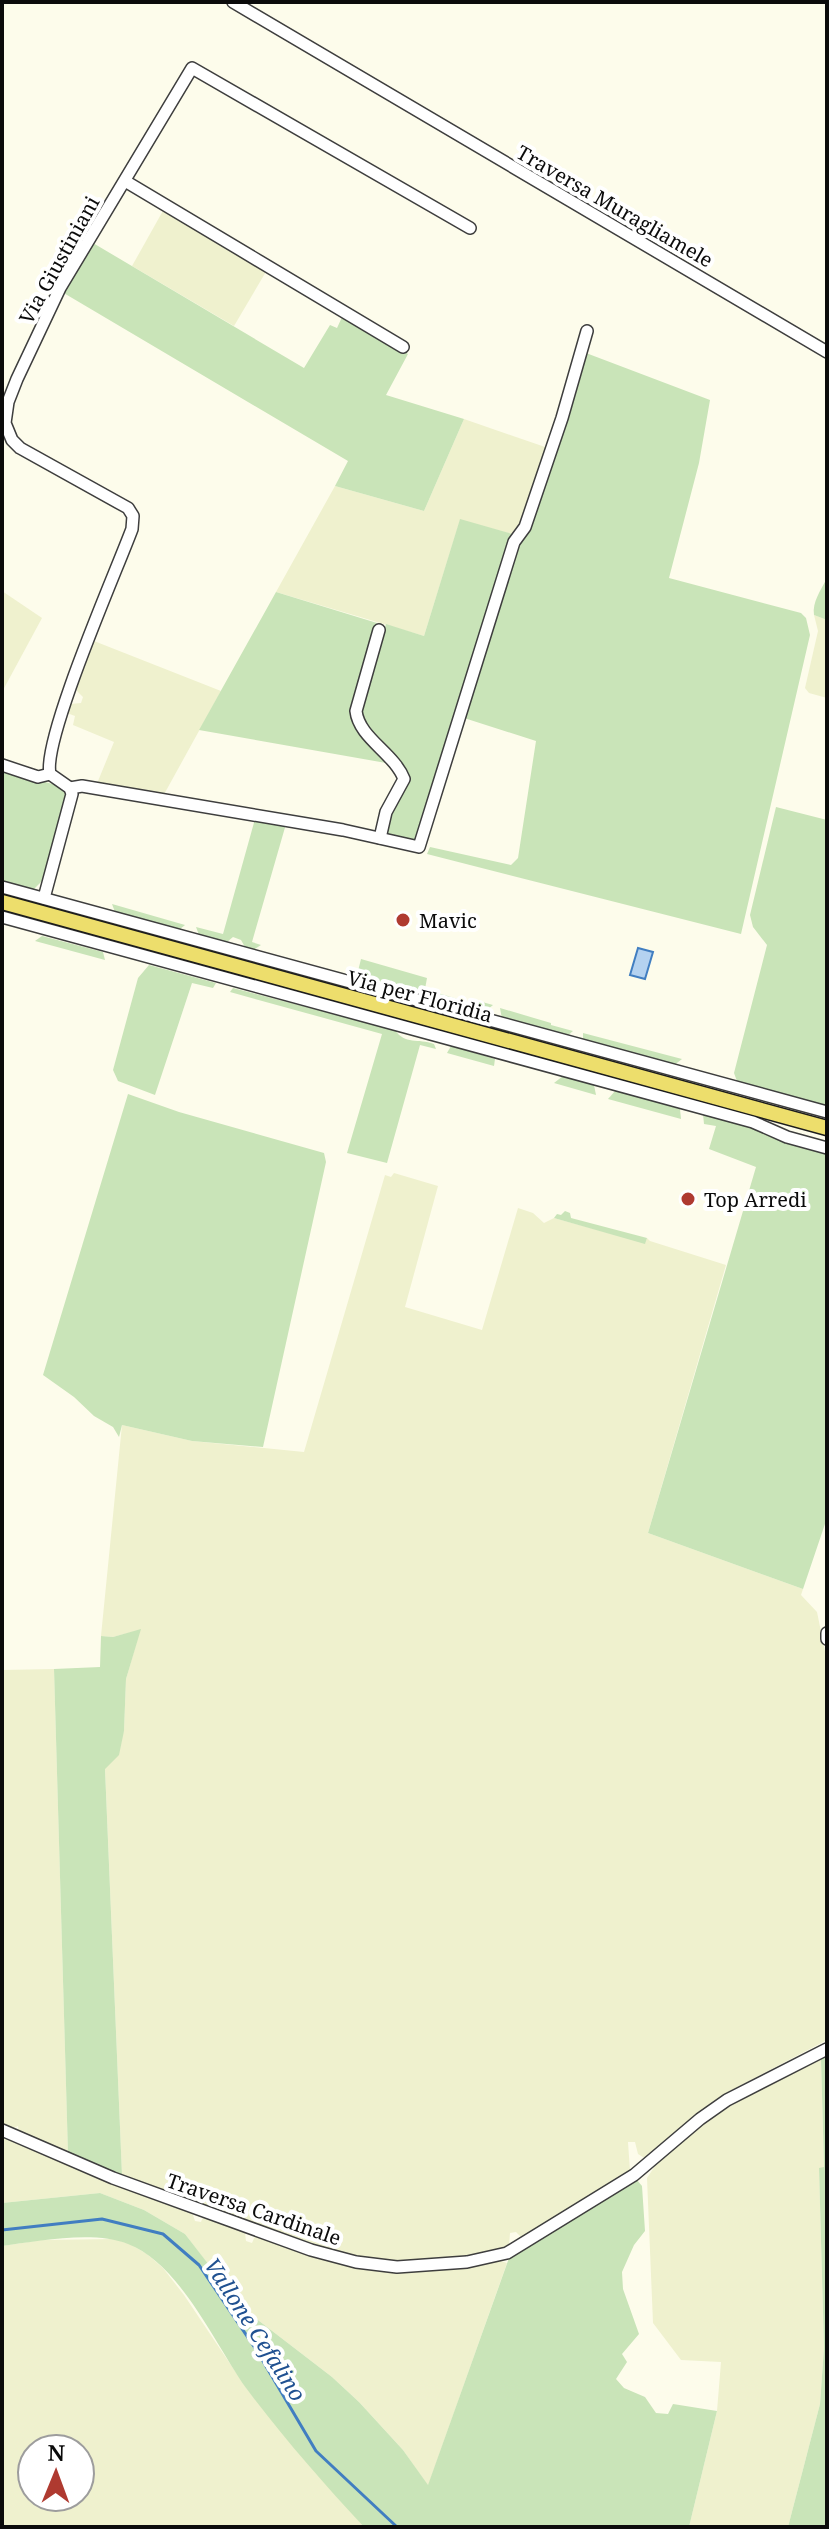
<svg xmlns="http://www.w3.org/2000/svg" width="829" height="2529" viewBox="0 0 829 2529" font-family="'Noto Serif',serif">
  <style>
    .farmland { fill: #eff1ce; fill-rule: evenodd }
    .green { fill: #c9e4b8 }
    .water { fill: #b4d2f0; stroke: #417ec1; stroke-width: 2 }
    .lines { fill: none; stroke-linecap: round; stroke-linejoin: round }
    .stream { stroke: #417ec1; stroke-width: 3 }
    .minor-casing { stroke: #3e3e3e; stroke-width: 14 }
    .major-casing { stroke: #1c1c1c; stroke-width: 17 }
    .minor { stroke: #fff; stroke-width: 11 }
    .major { stroke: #edde6c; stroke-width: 14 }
    .poi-dot { fill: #af3a30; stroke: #fff; stroke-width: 3 }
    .labels { text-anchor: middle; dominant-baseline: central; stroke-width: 8; stroke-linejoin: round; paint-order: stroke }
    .street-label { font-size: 20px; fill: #0b0b0b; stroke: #fff }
    .poi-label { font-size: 20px; fill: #0b0b0b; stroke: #fff; text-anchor: start }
    .water-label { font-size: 22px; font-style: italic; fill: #205191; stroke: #fff }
  </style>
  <rect width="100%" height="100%" fill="#fdfceb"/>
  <!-- farmland -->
  <g class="farmland">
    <path d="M164 209 267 270 234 326 132 266Z"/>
    <path d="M464 419 548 448 522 526 516 535 460 520 424 636 276 592 335 486 424 511Z"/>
    <path d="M2 591 42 618 2 692Z"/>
    <path d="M814 615 827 620V698L809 693 805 688 818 631Z"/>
    <path d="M94 641 221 691 162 798 96 786 114 742 73 725 75 716 67 713 70 704 81 703 83 697 77 691V685Z"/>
    <path d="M394 1173 438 1186 405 1307 482 1330 518 1208 533 1213 544 1223 554 1218 645 1243 647 1238 650 1241 726 1265 648 1533 803 1589 801 1595 817 1612 827 1661V2040L726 2093 706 2107 646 2159 638 2154 635 2142H628L630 2171 522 2238 516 2232 510 2233 509 2245 502 2249 468 2257 405 2262 371 2260 318 2249 122 2175 105 1768 124 1731 126 1679 140 1630 113 1637 101 1636 122 1425 192 1441 304 1452 385 1175 391 1177Z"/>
    <path d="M54 1669 68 2154 19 2133 18 2126 9 2130 2 2126V1670Z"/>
    <path d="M821 2059 824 2168H819L824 2348 820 2404 788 2527H689L717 2411 721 2362 681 2360 653 2323 647 2178 657 2163 708 2120 757 2090Z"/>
    <path d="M2 2135 192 2212 195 2221 201 2222 203 2217 245 2233 246 2241 252 2243 255 2236 349 2264 498 2260 507 2263 428 2486 403 2450 359 2402 332 2377 245 2310 223 2272 216 2275 185 2234 144 2210 100 2193 2 2203Z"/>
    <path d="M114 2239 130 2244 147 2254 163 2268 184 2295 247 2389 364 2527H2V2246L41 2240ZM32 2449H80V2497H32Z"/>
  </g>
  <!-- green -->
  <g class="green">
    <path d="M93 243 304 368 330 325 337 328 343 315 408 354 386 395 464 419 424 511 335 486 348 461 62 292Z"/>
    <path d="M586 353 710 400 699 463 669 578 801 613 806 618 810 635 741 934 427 854 430 847 511 865 518 858 536 741 461 717 516 542Z"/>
    <path d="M460 519 516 535 418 844 383 836 389 814 405 787C394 763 386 742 363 727L360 709 386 624 424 636Z"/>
    <path d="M827 578V620L814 615C812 602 821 590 827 578Z"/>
    <path d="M276 592 377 623 352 720C359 737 376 746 386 763L199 730Z"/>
    <path d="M2 773H11L60 786 68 795 47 876 32 891 2 882Z"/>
    <path d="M776 807 827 820V1108L738 1084 734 1073 767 945 753 927 750 915Z"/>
    <path d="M255 819 286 824 252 942 261 945 253 950 245 947 241 940 233 937 227 942 199 935 196 927 223 934Z"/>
    <path d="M112 904 185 925 180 929 115 912Z"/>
    <path d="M42 936 103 952 105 960 35 941Z"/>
    <path d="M361 959 427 978 425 989 474 1004 475 1000 493 1005 482 1014 424 998 423 991 403 986 400 992 362 981 358 971Z"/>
    <path d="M149 965 216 983 213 988 192 983 155 1095 118 1081 113 1070 138 978Z"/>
    <path d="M233 988 395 1030C405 1045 418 1038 434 1044L436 1049 420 1045 387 1163 347 1153 382 1034 230 992Z"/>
    <path d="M500 1008 551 1023V1025L573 1031 566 1037 502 1019Z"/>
    <path d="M583 1033 682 1059 673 1066 583 1042Z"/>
    <path d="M451 1046 495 1059 494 1066 447 1053Z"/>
    <path d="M563 1076 594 1085 596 1095 554 1083Z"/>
    <path d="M616 1090 680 1109 681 1119 608 1099Z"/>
    <path d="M128 1094 179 1112 324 1153 326 1162 263 1447 192 1441 122 1425 119 1437 113 1427 94 1416 74 1397 43 1375Z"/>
    <path d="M703 1114 755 1128 783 1142 827 1154V1518L803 1589 648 1533 756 1167 709 1149 716 1126 704 1124Z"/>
    <path d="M565 1211 570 1213 571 1218 647 1238 645 1244 554 1218 557 1214 561 1215Z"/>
    <path d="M141 1629 126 1679 124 1731 119 1755 105 1769 122 2175 68 2154 54 1669 100 1667 101 1636 113 1637Z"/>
    <path d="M827 2056V2527H788L820 2404 824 2348 819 2168 824 2167 821 2059Z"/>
    <path d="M637 2180 642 2186 645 2231 634 2245 622 2272 623 2289 639 2334 622 2354 627 2362 616 2379 624 2388 645 2397 656 2413 668 2414 673 2404 717 2411 689 2527H364C323 2483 282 2436 246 2388 215 2344 180 2264 128 2244 95 2230 37 2241 2 2246V2203L100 2193 144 2210 185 2234 216 2274 223 2271 245 2310 332 2377 359 2402 403 2450 428 2485 509 2258Z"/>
  </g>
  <!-- water -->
  <path class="water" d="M638 948 653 952 645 979 630 975Z"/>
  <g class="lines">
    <!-- stream -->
    <path class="stream" d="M2 2230 102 2219 163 2234 199 2265 257 2351 316 2451 397 2527"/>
    <!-- minor casing -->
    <g class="minor-casing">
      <g id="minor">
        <path d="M233 2 827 352"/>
        <path d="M125 181 403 347"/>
        <path d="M379 630 356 711C359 738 394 753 404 779L386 812 380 838"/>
        <path d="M2 765 38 777 50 774"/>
        <path d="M70 788 82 786 343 830 419 847 514 542 525 527 562 418 587 331"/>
        <path d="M2 887 827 1112"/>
        <path d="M44 898 72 794 70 788 50 774C42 740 116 572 132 529L133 516 128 508 20 448 12 440 5 423 8 402 17 379 60 288 192 68 470 228"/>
        <path d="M2 917 753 1122 787 1137 827 1148"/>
        <path d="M827 1633V1639"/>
        <path d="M2 2130 113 2178 311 2250 356 2262 397 2267 467 2262 507 2253 634 2175 700 2119 727 2100 827 2049"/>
      </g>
    </g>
    <!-- major casing -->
    <g class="major-casing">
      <path id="major" d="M2 902 827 1128"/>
    </g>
    <!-- minor -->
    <use href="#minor" class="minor"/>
    <!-- major -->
    <use href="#major" class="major"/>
  </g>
  <!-- markers -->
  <g class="poi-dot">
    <circle cx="403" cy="920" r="8"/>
    <circle cx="688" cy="1199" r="8"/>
  </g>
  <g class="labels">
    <!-- street labels -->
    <g class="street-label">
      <text transform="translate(615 206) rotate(30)">Traversa Muragliamele</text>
      <text transform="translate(59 260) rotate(-61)">Via Giustiniani</text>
      <text transform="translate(420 996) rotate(15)">Via per Floridia</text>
      <text transform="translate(254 2209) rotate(19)">Traversa Cardinale</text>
    </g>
    <!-- poi labels -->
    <g class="poi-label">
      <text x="419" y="920">Mavic</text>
      <text x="704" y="1199">Top Arredi</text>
    </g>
    <!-- water labels -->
    <g class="water-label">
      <text transform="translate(256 2329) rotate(57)">Vallone Cefalino</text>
    </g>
  </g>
  <!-- border -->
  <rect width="829" height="2529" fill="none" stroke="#0b0b0b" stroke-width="8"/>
  <!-- north arrow -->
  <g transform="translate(56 2473) rotate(1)"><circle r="38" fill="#ffffff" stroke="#9d9d9d" stroke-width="2"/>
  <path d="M0-6L14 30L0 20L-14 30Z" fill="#af3a30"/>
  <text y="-12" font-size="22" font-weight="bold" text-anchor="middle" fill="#0b0b0b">N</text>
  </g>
</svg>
